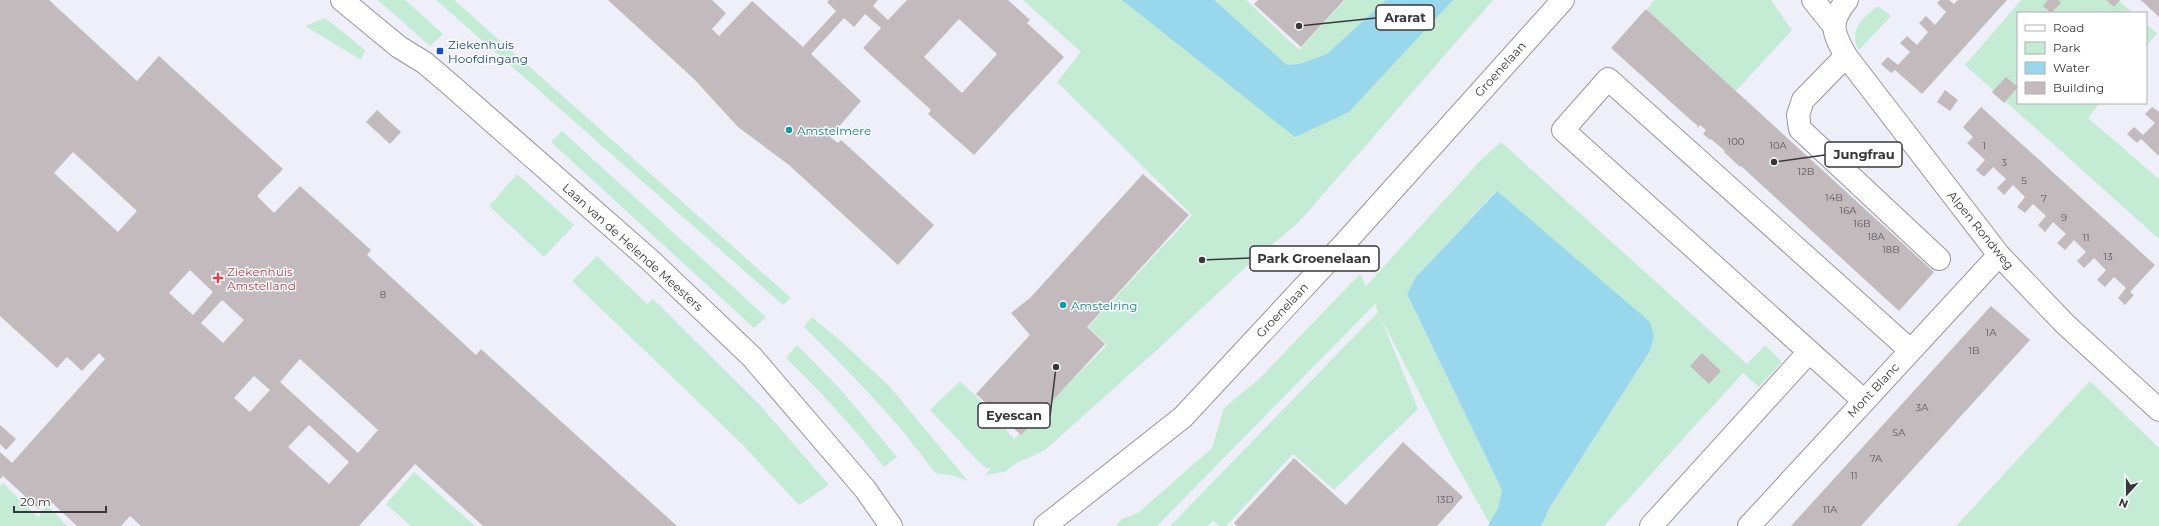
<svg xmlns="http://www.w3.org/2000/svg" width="2159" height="526" viewBox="0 0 2159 526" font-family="Montserrat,sans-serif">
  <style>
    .green { fill: #c4ecd4 }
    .water { fill: #98d7ec }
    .building { fill: #c3babe; fill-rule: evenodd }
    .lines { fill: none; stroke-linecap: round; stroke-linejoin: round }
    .minor-casing { stroke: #96969e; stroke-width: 24 }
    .minor { stroke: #fff; stroke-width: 22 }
    .transit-dot { fill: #1a4fb4; stroke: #fff; stroke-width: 1.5 }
    .culture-dot { fill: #0f9aa8; stroke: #fff; stroke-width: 1.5 }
    .health-dot { fill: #e0444e; stroke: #fff; stroke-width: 1.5 }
    .labels { text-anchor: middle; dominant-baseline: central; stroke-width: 3; stroke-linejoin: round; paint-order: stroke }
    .number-label { font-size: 10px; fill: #5b585c }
    .transit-label { font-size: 12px; fill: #164399; stroke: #fff; text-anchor: start }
    .street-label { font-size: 12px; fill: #38383c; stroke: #fff }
    .culture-label { font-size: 12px; fill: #0d838f; stroke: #fff; text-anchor: start }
    .health-label { font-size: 12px; fill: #be3a42; stroke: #fff; text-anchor: start }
    .leader { fill: none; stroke: #38383c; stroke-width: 1.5 }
    .callout-dot { fill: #38383c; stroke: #fff; stroke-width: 1.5 }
    .callout { fill: #fff; stroke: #38383c; stroke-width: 1.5 }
    .callout-label { font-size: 13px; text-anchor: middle; font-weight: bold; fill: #38383c }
  </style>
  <rect width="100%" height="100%" fill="#efeff9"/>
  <!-- green -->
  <g class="green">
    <path d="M378 0H405L443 34 430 46Z"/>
    <path d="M436 0H454L791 298 783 305Z"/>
    <path d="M1023 0H1246L1299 50 1345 0H1493L1298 223 1248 265 1158 349 1045 450 1013 465 1005 472 985 475 991 468H986L978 461 930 410 960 381 980 400 1014 439 1107 345 1088 327 1192 215 1057 82 1081 52Z"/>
    <path d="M1654 0H1771L1792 30 1736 91 1647 10Z"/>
    <path d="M2021 0H2118L2133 13H2018V103H2100L2088 118 2159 179V239L1965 65Z"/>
    <path d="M1878 6 1891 16 1859 50C1847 30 1864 17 1878 6Z"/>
    <path d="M325 18 365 50 361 60 305 26Z"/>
    <path d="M2146 24 2157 33 2146 47Z"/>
    <path d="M562 131 766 317 754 328 551 142Z"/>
    <path d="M1501 142 1747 364 1765 345 1782 362 1759 387 1743 373 1604 526H1541L1550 507 1650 351 1654 336 1496 191 1416 277 1407 294 1502 490 1498 508 1490 524 1453 459 1381 318 1418 409 1334 490 1293 454 1226 526H1219L1213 520 1208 526H1170L1378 312 1375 304 1157 526H1116L1122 519 1138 513 1212 448 1224 408 1259 379 1360 274 1366 286 1479 162Z"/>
    <path d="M517 174 574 225 544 257 489 206Z"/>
    <path d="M597 256 647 304 653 299 760 405 829 485 799 505 741 443 572 281Z"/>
    <path d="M812 317 842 342 890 387 968 481 951 475 935 473C897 419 851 374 804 327Z"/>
    <path d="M797 345 842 391 897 457 884 467C854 428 822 392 786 358Z"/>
    <path d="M2090 381 2159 448V526H1956Z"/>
    <path d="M414 472 475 526H411L386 504Z"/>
    <path d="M3 483 38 517 47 505 67 526H0V487Z"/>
  </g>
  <!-- water -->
  <g class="water">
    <path d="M1122 0H1214L1287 65 1300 64 1327 54 1386 0H1453L1349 112 1295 137Z"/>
    <path d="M1497 191 1650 322 1654 336 1650 351 1550 507 1541 526H1488L1498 508 1502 490 1407 294 1416 277Z"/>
  </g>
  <!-- building -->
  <g class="building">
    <path d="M0 0H49L137 81 159 56 283 169 257 196 274 213 300 186 371 250 367 255 476 355 481 349 677 526H483L415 464 359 526H141L130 516 121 526H77L48 499 39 509 3 476 0 479V452L12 463 105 359 99 353 82 371 67 357 57 368 0 316ZM73 152 137 211 118 232 54 173ZM190 270 213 292 193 315 169 293ZM222 300 244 320 223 343 201 323ZM300 359 378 430 358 453 280 382ZM254 376 270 390 250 412 234 398ZM309 425 349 462 329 484 288 447Z"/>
    <path d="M608 0H712L726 13 712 29 719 36 752 1 803 47 836 11 827 2 829 0H878L873 6 888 20 907 0H1008L1030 20 1027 23 1064 57 974 155 928 114 931 110 863 48 881 28 865 14 854 27 844 18 811 54 861 101 830 137 838 143 841 140 934 225 898 265 789 165 738 127 694 79ZM959 19 997 54 962 93 924 57Z"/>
    <path d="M1258 0H1344L1301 47 1254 4Z"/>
    <path d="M1940 0H1949L1954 4 1958 0H2007L1922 94 1895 70 1891 73 1881 64 1888 57 1898 65 1910 52 1900 43 1907 36 1917 45 1928 32 1919 23 1926 16 1935 25 1946 12 1937 3Z"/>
    <path d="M2048 0H2058L2061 3 2051 13 2043 6Z"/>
    <path d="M2106 0H2120L2114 7Z"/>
    <path d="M2140 0H2159V17L2142 1Z"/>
    <path d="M1646 9 1934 272 1899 311 1741 166 1740 167 1724 152 1725 151 1711 139 1710 140 1703 134 1706 130 1700 125 1697 128V125L1693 122 1611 48Z"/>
    <path d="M2006 77 2018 87 2004 103 1992 92Z"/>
    <path d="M1945 90 1958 100 1950 111 1937 102Z"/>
    <path d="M1981 107 2155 265 2130 292 2134 295 2125 305 2118 298 2126 288 2114 277 2105 287 2097 280 2106 270 2094 258 2084 268 2077 261 2086 252 2074 240 2065 250 2057 243 2066 234 2053 222 2045 232 2038 225 2046 216 2033 204 2025 213 2017 207 2025 197 2013 185 2004 195 1997 188 2006 179 1993 167 1984 177 1976 170 1985 160 1967 143 1973 137 1963 127Z"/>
    <path d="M2152 107 2159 112V156L2141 139 2137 143 2127 134 2134 127 2143 135 2155 123 2145 114Z"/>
    <path d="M377 110 401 132 390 144 366 122Z"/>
    <path d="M1143 174 1189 215 1087 327 1105 344 1021 435 976 394 1030 335 1011 313 1030 298Z"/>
    <path d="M1991 306 2030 340 1861 526H1791Z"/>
    <path d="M1702 353 1721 371 1709 384 1690 366Z"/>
    <path d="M0 425 16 439 6 450 0 444Z"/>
    <path d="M1403 442 1463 497 1437 526H1237L1234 523 1294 458 1346 505Z"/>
  </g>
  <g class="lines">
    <!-- minor casing -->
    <g class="minor-casing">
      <g id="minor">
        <path d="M342 0 399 47 425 63 453 87 650 260 752 357 865 489 891 526"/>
        <path d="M1813 0 1834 26"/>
        <path d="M1847 0C1828 23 1833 33 1846 56L1999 255 2065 324 2159 410"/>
        <path d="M1846 56 1803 100 1798 115 1800 129 1939 259"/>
        <path d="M1863 400 1563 130 1608 79 1910 350"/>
        <path d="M1045 526 1183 417 1343 245 1563 0"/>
        <path d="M1651 526 1809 352"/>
        <path d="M1749 526 1999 255"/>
      </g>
    </g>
    <!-- minor -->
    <use href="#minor" class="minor"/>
  </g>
  <!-- markers -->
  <rect class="transit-dot" x="436" y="47" width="8" height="8" rx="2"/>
  <g class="culture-dot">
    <circle cx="789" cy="130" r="4"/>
    <circle cx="1063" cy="305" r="4"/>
  </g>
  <path class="health-dot" d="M216 272h4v4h4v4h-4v4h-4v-4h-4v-4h4z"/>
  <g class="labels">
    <!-- number labels -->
    <g class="number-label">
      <text x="1736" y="141">100</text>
      <text x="1778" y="145">10A</text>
      <text x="1984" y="145">1</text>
      <text x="2004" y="162">3</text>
      <text x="1806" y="171">12B</text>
      <text x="2024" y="180">5</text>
      <text x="1834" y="197">14B</text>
      <text x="2044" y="198">7</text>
      <text x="1848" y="210">16A</text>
      <text x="2064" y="217">9</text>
      <text x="1862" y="223">16B</text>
      <text x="1876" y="236">18A</text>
      <text x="2086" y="237">11</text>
      <text x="1891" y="249">18B</text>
      <text x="2108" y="256">13</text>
      <text x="383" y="294">8</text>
      <text x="1991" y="332">1A</text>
      <text x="1974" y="350">1B</text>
      <text x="1922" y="407">3A</text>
      <text x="1899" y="432">5A</text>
      <text x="1876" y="458">7A</text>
      <text x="1854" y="475">11</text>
      <text x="1445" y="499">13D</text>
      <text x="1830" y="509">11A</text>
    </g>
    <!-- transit labels -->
    <g class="transit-label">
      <text x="448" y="44">Ziekenhuis<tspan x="448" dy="14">Hoofdingang</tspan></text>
    </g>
    <!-- street labels -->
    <g class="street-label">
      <text transform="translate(1500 69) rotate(-48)">Groenelaan</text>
      <text transform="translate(1981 230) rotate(51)">Alpen Rondweg</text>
      <text transform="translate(633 247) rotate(42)">Laan van de Helende Meesters</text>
      <text transform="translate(1282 310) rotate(-47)">Groenelaan</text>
      <text transform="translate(1873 390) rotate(-47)">Mont Blanc</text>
    </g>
    <!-- culture labels -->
    <g class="culture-label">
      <text x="797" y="130">Amstelmere</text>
      <text x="1071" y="305">Amstelring</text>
    </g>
    <!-- health labels -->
    <g class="health-label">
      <text x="227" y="271">Ziekenhuis<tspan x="227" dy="14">Amstelland</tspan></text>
    </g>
  </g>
  <!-- callouts -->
  <path class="leader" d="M1299 26L1376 18M1774 162L1825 155M1202 260L1250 258M1056 367L1050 416"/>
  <g class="callout-dot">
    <circle cx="1299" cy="26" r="4"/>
    <circle cx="1774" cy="162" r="4"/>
    <circle cx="1202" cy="260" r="4"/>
    <circle cx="1056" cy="367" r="4"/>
  </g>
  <g class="callout">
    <rect x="1376" y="5" width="58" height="25" rx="4"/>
    <rect x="1825" y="142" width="77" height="25" rx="4"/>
    <rect x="1250" y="246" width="129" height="25" rx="4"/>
    <rect x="978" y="403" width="72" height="25" rx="4"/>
  </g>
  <g class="callout-label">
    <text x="1405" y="22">Ararat</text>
    <text x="1864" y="159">Jungfrau</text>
    <text x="1314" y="263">Park Groenelaan</text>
    <text x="1014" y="420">Eyescan</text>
  </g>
  <!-- legend -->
  <rect x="2017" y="12" width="130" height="92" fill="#ffffff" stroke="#afafb1"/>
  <rect x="2025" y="25" width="20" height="6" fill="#ffffff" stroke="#afafb1"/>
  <text x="2053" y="32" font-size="12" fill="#38383c">Road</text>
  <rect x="2025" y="42" width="20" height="12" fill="#c4ecd4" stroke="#afafb1"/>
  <text x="2053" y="52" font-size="12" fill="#38383c">Park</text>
  <rect x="2025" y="62" width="20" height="12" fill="#98d7ec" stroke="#afafb1"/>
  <text x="2053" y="72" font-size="12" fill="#38383c">Water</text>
  <rect x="2025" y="82" width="20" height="12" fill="#c3babe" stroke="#afafb1"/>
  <text x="2053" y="92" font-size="12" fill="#38383c">Building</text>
  <!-- north arrow -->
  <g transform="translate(2127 494) rotate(201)" stroke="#ffffff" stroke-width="3" paint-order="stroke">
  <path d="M0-3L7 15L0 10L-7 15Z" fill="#38383c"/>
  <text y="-6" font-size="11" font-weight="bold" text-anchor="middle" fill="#38383c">N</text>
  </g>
  <!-- scale -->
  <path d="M14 506v6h92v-6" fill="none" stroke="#38383c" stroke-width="2"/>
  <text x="20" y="506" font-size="12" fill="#38383c" stroke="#ffffff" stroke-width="3" paint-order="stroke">20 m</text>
</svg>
